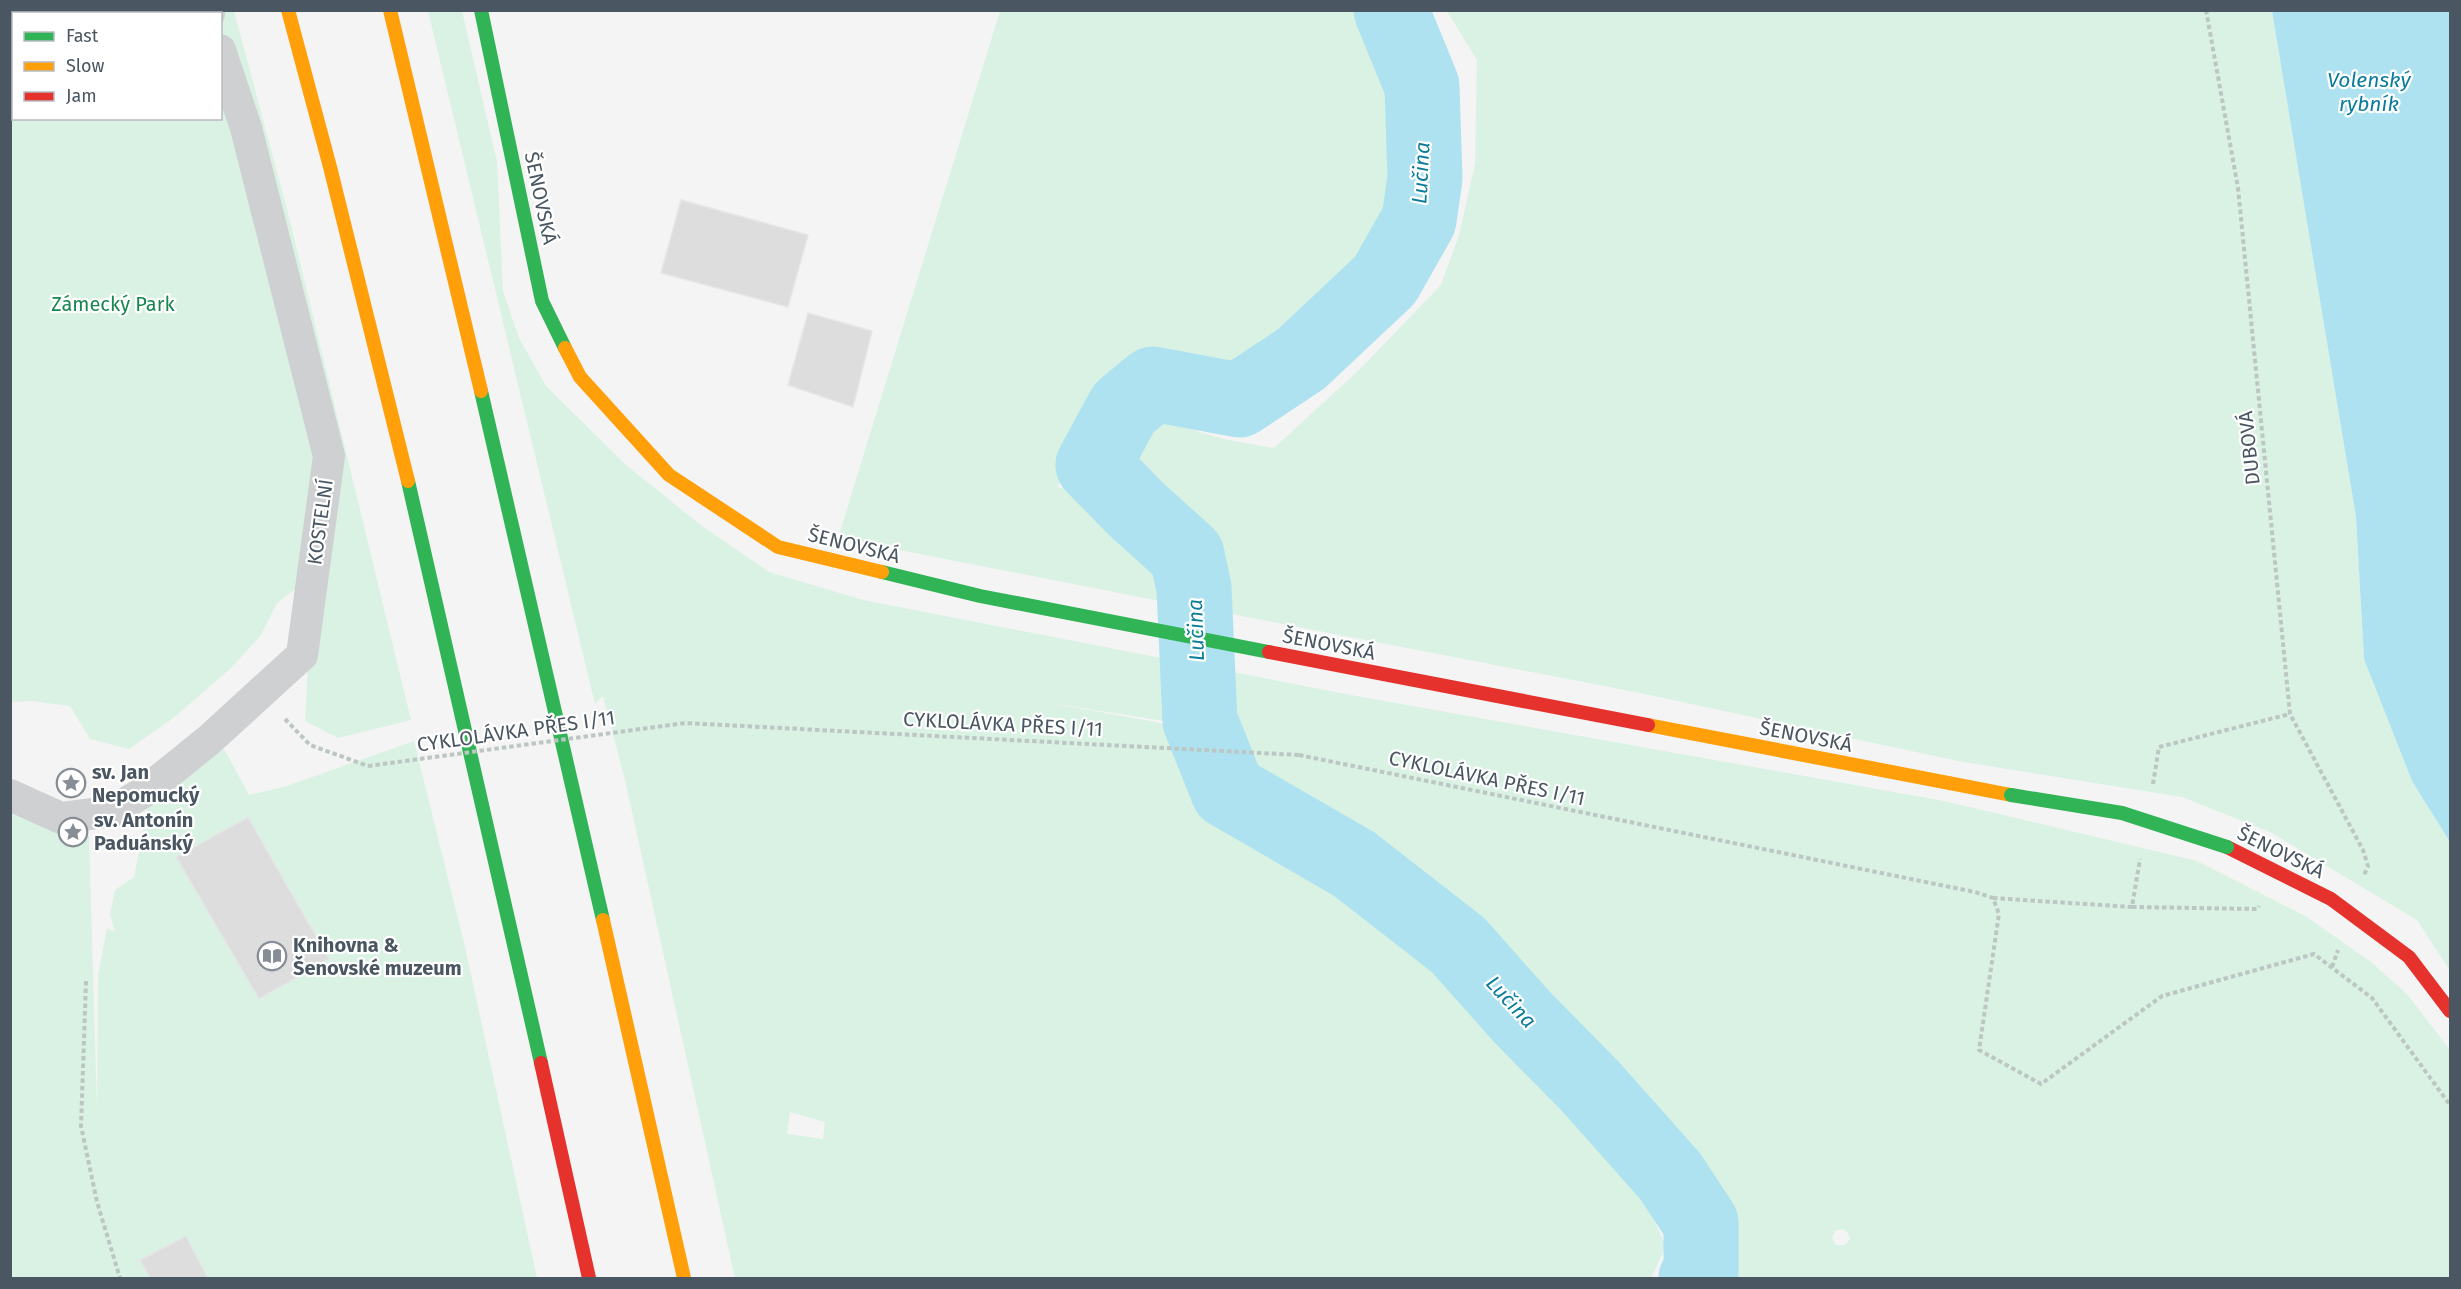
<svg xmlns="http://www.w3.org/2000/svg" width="2461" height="1289" viewBox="0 0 2461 1289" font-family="'Fira Sans',sans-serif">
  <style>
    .green { fill: #d9f2e3; fill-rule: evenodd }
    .water { fill: #aee2f0 }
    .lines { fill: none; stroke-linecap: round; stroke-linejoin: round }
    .river { stroke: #aee2f0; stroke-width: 75 }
    .building { fill: #ddddde; stroke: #e5e6e7; stroke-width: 1.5 }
    .path { stroke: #bcc7c4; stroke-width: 4; stroke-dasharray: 4.5 3; stroke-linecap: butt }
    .street { stroke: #ced0d2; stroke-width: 32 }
    .fast { stroke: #30b455; stroke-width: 14 }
    .slow { stroke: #ff9f0a; stroke-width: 14 }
    .jam { stroke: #e5322d; stroke-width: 14 }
    .path-bridge { stroke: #bcc7c4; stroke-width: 4; stroke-dasharray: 4.5 3; stroke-linecap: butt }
    .fast-bridge { stroke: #30b455; stroke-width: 14 }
    .labels { text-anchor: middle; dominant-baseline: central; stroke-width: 4.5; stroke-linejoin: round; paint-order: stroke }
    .street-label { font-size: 20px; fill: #4a5661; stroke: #fff }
    .park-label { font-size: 20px; fill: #17864f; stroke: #fff }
    .poi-label { font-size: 20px; font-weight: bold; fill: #4a5661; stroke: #fff; text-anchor: start }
    .water-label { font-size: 21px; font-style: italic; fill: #0c7c9b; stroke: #fff }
  </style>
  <rect width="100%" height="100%" fill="#f4f4f4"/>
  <!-- green -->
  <g class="green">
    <path d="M10 11H234L289 217 411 720 338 738 305 721 308 665 327 565 277 603 261 635 232 667 176 716 129 749 90 739 70 706 32 701 11 702ZM14 14H220V118H14Z"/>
    <path d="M428 11H462L497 162 503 291 519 338 546 386 626 465 702 526 769 572 863 600 1351 695 1944 801 2197 861 2307 917 2371 962 2407 994 2450 1050V1278H1732L1730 1244 1716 1205 1583 1047 1467 934 1345 846 1235 782 1214 729 1045 702 1194 729 1224 802 1344 870 1408 917 1583 1122 1643 1197 1666 1246 1651 1278H735L625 780 603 696 595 704ZM790 1112 825 1122 823 1139 787 1134ZM1843 1229 1848 1233 1850 1239 1845 1245H1836L1832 1238 1836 1230Z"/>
    <path d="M1000 11H1371L1401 92 1402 178 1374 250 1339 286 1262 350 1215 371 1153 360 1117 386 1057 487 1099 497 1172 562 1180 605 838 538Z"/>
    <path d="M1447 11H2272L2356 517 2364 659 2412 781 2450 842V971L2417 920 2270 832 2182 797 1958 761 1640 693 1216 611 1207 536 1167 492 1118 461 1140 429 1164 421 1223 439 1274 448 1359 370 1441 285 1459 235 1475 164 1477 60Z"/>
    <path d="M414 741 465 947 537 1278H11L10 810 45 825 89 836 97 1109 98 975 107 928 115 932 110 915 115 890 134 877 148 806 224 749 249 795 284 787Z"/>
  </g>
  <!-- water -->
  <path class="water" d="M2272 11H2450V842L2412 781 2364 659 2356 517Z"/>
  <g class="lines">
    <!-- river -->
    <path class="river" d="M1391 10 1422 86 1425 178 1419 220 1385 280 1301 359 1239 400 1153 384 1124 408 1093 465 1136 509 1187 555 1194 588 1200 721 1228 791 1354 864 1458 945 1522 1017 1590 1086 1670 1176 1701 1223V1273L1696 1278"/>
  </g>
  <!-- building -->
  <g class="building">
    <path d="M681 200 808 235 788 307 661 273Z"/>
    <path d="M808 313 872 331 853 407 788 385Z"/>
    <path d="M248 817 329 959 259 999 176 857Z"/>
    <path d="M186 1236 208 1278H150L140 1260Z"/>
  </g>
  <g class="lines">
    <!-- path -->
    <g class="path">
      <path d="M2206 10 2238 188 2290 714 2363 850 2368 866 2364 875"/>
      <path d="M285 719 310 745 368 766"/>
      <path d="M1299 755 1975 892 1993 898 1999 914 1979 1050 2041 1084 2162 996 2314 954 2372 998 2450 1105"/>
      <path d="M2153 784 2159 747 2290 714"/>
      <path d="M1993 898 2132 907 2140 859"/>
      <path d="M2132 907 2257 909 2259 906"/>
      <path d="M2332 967 2338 950"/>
      <path d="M86 981 81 1126 97 1202 120 1278"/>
    </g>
    <!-- street -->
    <g class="street">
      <path d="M208 10 209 14"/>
      <path d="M10 795 61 818 113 811 147 790 209 740 302 655 329 456 246 128 220 50"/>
    </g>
    <!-- fast -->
    <g class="fast">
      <path d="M481 10 542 301 565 348"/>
      <path d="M481 391 603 920"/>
      <path d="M408 481 541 1063"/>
      <path d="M882 572 980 596 1269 652"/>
    </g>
    <!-- slow -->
    <g class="slow">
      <path d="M288 10 330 167 408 481"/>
      <path d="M390 10 481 391"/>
      <path d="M565 348 580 377 669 475 778 547 882 572"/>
      <path d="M1648 725 2011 795"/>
      <path d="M603 920 684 1278"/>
    </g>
    <!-- jam -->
    <g class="jam">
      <path d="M1269 652 1648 725"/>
      <path d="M2227 847 2331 899 2409 957 2450 1011"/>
      <path d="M541 1063 589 1278"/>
    </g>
    <!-- path-bridge -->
    <path class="path-bridge" d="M368 766 685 723 1299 755"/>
    <!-- fast-bridge -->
    <path class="fast-bridge" d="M2011 795 2122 813 2227 847"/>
  </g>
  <!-- icons -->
  <defs>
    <g id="sight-ring" transform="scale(1.5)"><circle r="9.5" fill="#fff" stroke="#868d94" stroke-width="1.5"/><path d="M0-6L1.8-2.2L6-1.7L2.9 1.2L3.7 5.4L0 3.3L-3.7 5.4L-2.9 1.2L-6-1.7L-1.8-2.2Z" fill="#868d94"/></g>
    <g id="library-ring" transform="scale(1.5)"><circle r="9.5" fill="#fff" stroke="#868d94" stroke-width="1.5"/><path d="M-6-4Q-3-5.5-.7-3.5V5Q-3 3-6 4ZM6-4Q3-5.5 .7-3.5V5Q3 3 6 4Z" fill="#868d94"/></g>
  </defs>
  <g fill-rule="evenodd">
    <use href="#sight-ring" x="71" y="783"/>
    <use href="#sight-ring" x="73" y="832"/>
    <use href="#library-ring" x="272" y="956"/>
  </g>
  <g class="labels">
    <!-- street labels -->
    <g class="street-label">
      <text transform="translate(541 198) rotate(78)">ŠENOVSKÁ</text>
      <text transform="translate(2249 448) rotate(-96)">DUBOVÁ</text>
      <text transform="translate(320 522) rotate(-82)">KOSTELNÍ</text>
      <text transform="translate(854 545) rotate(14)">ŠENOVSKÁ</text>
      <text transform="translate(1329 644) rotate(11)">ŠENOVSKÁ</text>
      <text transform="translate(1003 724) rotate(3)">CYKLOLÁVKA PŘES I/11</text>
      <text transform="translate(516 731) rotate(-8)">CYKLOLÁVKA PŘES I/11</text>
      <text transform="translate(1806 736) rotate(11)">ŠENOVSKÁ</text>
      <text transform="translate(1487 778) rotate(12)">CYKLOLÁVKA PŘES I/11</text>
      <text transform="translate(2281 852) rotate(26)">ŠENOVSKÁ</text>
    </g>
    <!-- park labels -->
    <g class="park-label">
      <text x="113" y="304">Zámecký Park</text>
    </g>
    <!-- poi labels -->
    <g class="poi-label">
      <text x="92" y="772">sv. Jan<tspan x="92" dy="23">Nepomucký</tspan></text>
      <text x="94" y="820">sv. Antonín<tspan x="94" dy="23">Paduánský</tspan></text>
      <text x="293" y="945">Knihovna &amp;<tspan x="293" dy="23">Šenovské muzeum</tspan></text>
    </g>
    <!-- water labels -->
    <g class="water-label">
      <text x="2369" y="80">Volenský<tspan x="2369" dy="24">rybník</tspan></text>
      <text transform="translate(1421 173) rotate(-87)">Lučina</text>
      <text transform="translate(1196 630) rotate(-92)">Lučina</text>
      <text transform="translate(1511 1002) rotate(47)">Lučina</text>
    </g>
  </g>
  <!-- border -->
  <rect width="2461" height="1289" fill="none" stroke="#4a5661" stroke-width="24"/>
  <!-- legend -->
  <rect x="12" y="12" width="210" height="108" fill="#ffffff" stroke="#b7bbc0" stroke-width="1.5"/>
  <rect x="24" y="32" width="30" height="9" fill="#30b455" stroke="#b7bbc0" stroke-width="1.5"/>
  <text x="66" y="42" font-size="18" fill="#4a5661">Fast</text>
  <rect x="24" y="62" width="30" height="9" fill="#ff9f0a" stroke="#b7bbc0" stroke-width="1.5"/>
  <text x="66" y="72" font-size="18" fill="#4a5661">Slow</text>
  <rect x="24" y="92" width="30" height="9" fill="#e5322d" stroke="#b7bbc0" stroke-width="1.5"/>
  <text x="66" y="102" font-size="18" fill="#4a5661">Jam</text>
</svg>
